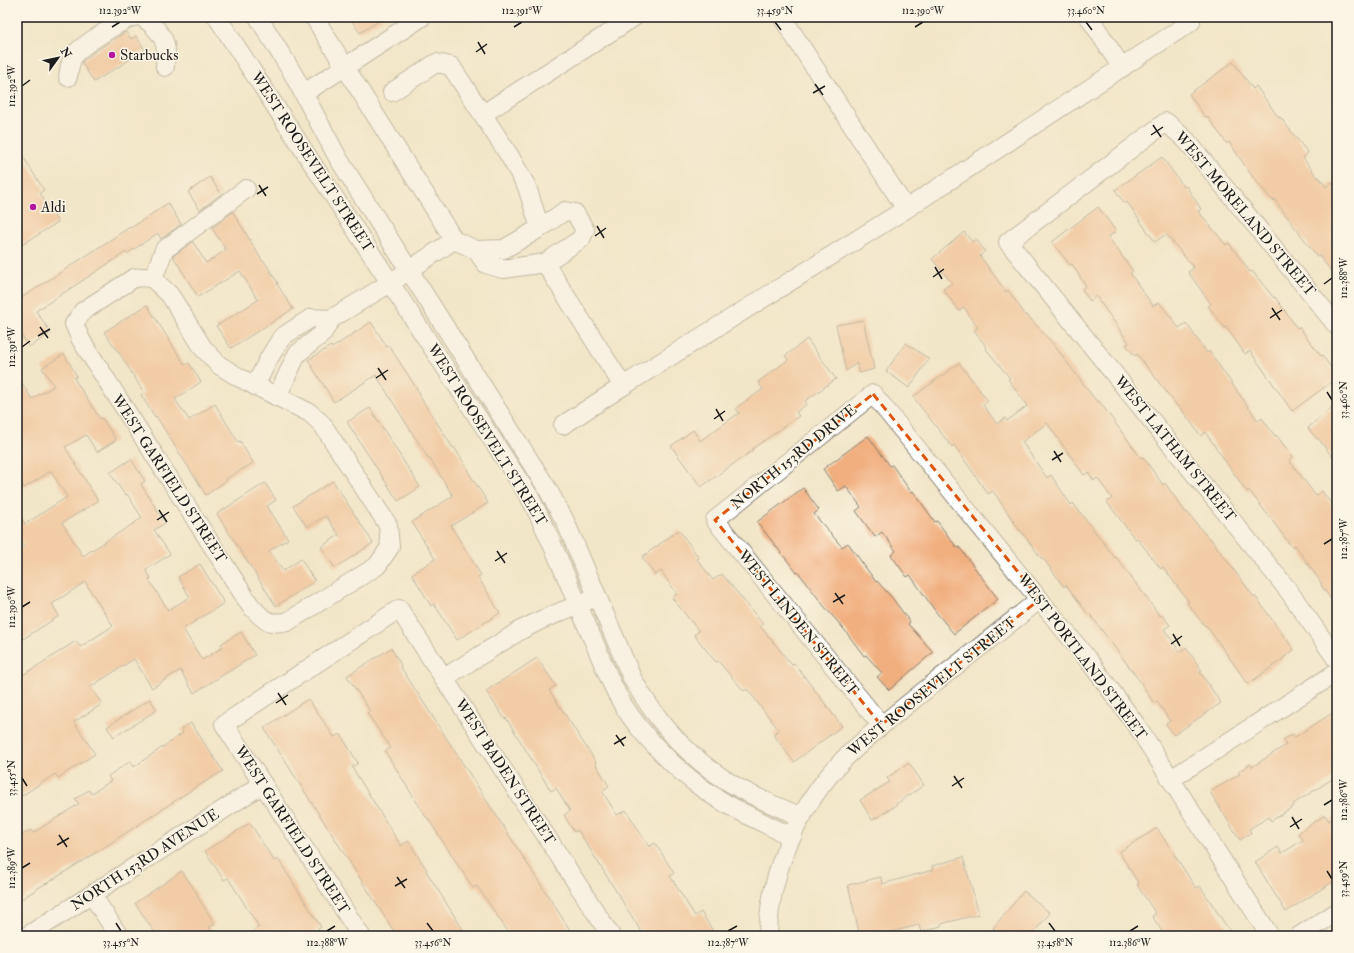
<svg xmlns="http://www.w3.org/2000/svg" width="1354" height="953" viewBox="0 0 1354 953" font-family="'IM FELL Double Pica',serif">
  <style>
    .building { fill: #f1ae7e }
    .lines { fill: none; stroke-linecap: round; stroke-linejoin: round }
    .minor-casing { stroke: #878172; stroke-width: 20 }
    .minor { stroke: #fff; stroke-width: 18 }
    .marked { fill: none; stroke: #de560d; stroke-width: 3; stroke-dasharray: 8 5; stroke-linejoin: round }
    .ticks { fill: none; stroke: #1c1c1c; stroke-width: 1.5 }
    .poi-dot { fill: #b5179e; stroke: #fcf5e5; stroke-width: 1.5 }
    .labels { text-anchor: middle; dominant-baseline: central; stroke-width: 3; stroke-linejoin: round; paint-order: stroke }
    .poi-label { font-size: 15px; fill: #1c1c1c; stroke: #fcf5e5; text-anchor: start }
    .street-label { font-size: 15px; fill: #1c1c1c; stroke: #fcf5e5 }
    .neatline { fill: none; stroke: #1c1c1c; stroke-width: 1.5 }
    .ticks-label { font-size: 10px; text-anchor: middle; fill: #1c1c1c }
  </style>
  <rect width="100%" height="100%" fill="#fcf5e5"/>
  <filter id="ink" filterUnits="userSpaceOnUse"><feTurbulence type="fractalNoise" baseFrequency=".025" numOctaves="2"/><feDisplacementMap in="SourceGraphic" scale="8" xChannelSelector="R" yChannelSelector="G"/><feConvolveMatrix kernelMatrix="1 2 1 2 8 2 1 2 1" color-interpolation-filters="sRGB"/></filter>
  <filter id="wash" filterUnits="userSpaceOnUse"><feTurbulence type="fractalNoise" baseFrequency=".012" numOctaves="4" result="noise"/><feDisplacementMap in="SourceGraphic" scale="16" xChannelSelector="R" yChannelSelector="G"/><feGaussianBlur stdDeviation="0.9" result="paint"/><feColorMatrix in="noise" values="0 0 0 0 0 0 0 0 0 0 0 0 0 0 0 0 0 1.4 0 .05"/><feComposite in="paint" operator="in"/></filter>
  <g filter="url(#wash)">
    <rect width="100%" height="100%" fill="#f2e6c9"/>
    <g id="blocks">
      <!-- building -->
      <g class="building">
        <path d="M349 17H385L360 33Z"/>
        <path d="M126 32 131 39 136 36 145 50 94 82 82 63 83 61 94 52Z"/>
        <path d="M1233 62 1253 89 1256 86 1279 118 1280 117 1308 153 1303 158 1318 178 1319 177 1326 187 1332 182 1337 189V279L1319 255 1317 256 1297 230 1274 199 1273 201 1252 176 1229 142 1227 144 1207 116 1205 117 1189 94Z"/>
        <path d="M17 147 44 190 40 193 58 222 17 248Z"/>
        <path d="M1162 157 1184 187 1186 186 1201 209 1198 211 1226 245 1229 243 1250 272 1252 271 1274 298 1275 297 1297 328 1299 327 1321 356 1322 355 1337 376V378L1292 411 1250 351 1245 354 1226 327 1225 328 1208 306 1211 304 1188 272 1194 268 1166 234 1155 242 1127 202 1125 204 1115 190Z"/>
        <path d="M210 177 221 194 200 210 188 192Z"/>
        <path d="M168 203 181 224 161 239 158 233 127 254 126 252 36 311 51 333 29 347 17 328V301L130 227 131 228Z"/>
        <path d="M1098 207 1116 231 1108 237 1133 271 1130 273 1153 306 1159 302 1179 328 1186 323 1207 353 1209 351 1258 421 1262 418 1275 436 1276 435 1293 457 1289 460 1316 496 1322 491 1337 512V608L1321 585 1322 584 1295 545 1292 547 1249 490 1247 492 1205 432 1201 436 1179 406 1178 407 1137 354 1135 356 1126 345 1129 343 1096 296 1090 301 1082 289 1086 286 1072 264 1070 265 1052 242Z"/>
        <path d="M233 212 263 262 264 261 278 283 277 284 293 309 231 348 216 326 258 300 240 271 198 297 173 256 193 242 206 263 226 250 212 228Z"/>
        <path d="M964 232 972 242 976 239 985 251 980 256 1006 292 1008 290 1026 316 1027 315 1054 345 1097 402 1099 401 1141 458 1143 457 1163 485 1165 483 1186 513 1187 512 1209 539 1210 538 1254 597 1255 596 1294 650 1283 658V659L1248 684 1206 625 1205 626 1187 603 1189 602 1163 567 1161 569 1137 538 1135 539 1107 502 1112 498 1097 478 1094 481 1088 472 1084 475 1047 423 1022 442 1047 478 1051 475 1071 505 1073 503 1115 558 1116 557 1160 616 1162 615 1170 625 1164 629 1180 652 1186 647 1202 671 1200 672 1221 703 1174 735 1166 724 1170 721 1157 701 1154 703 1139 680 1089 613 1088 614 1066 585 1064 587 1043 558 1042 559 1021 531H1020L993 491 988 494 954 445 952 447 913 397 959 363 988 401 983 405 997 424 1005 418 1007 421 1027 406 1008 379 1010 378 986 349 987 348 974 330 978 328 964 307 959 311 943 289 952 283 932 259Z"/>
        <path d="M147 305 185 365 189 363 201 382 175 399 189 420 215 404 238 442 240 441 253 463 226 479 227 480 206 495 156 416 155 417 141 395 144 393 122 357 104 332Z"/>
        <path d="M863 320 874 369 860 373 857 363 846 371 836 325Z"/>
        <path d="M371 322 387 347 389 346 406 372 420 394 419 395 453 448 454 447 468 469 467 470 488 503 451 526 481 575 478 577 500 613 457 640 434 604 431 606 412 574 435 559 412 522 453 496 429 457 428 458 376 375 334 402 308 360 331 346 332 348Z"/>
        <path d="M807 339 836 379 805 401 807 404 796 412 799 416 752 449 753 450 701 487 671 446 693 430 700 441 739 413 736 408 763 389 758 382 788 360 785 356Z"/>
        <path d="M906 343 929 359 909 388 886 371Z"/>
        <path d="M64 354 77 376 74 378 100 419 102 418 116 440 97 452 86 435 65 447 98 501 62 523 83 556 142 518 127 494 125 495 110 473 131 459 145 481 141 484 165 523 154 530 170 554 146 570 151 578 149 580 168 610 190 597 178 577 200 564 224 603 183 629 202 660 223 647 221 644 241 632 255 655 194 693 180 670 152 688 134 659 90 687 102 704 74 722 95 754 58 778 55 774 17 799V679L76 641 80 647 113 626 85 582 52 604 59 616 23 639 17 629V551L24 546 17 534V511L25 524 67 497 51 471 24 488 17 476V375L32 399 54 386 42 368Z"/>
        <path d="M1337 403V463L1318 438 1317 439 1308 428Z"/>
        <path d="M370 408 420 487 398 501 347 422Z"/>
        <path d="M868 436 890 466 892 465 911 492 913 491 935 522 937 521 957 548 959 547 998 599 954 634 936 612 910 575 907 577 891 555 896 551 882 532 875 537 856 511 861 507 846 486 838 491 823 469Z"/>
        <path d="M333 481 373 543 335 568 321 547 339 535 326 516 307 527 293 506Z"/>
        <path d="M265 483 276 500 267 506 288 539 269 551 283 571 301 559 315 581 276 606 217 514Z"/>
        <path d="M803 488 819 510 814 514 842 547 848 543 876 582 877 581 893 599 910 622 908 624 933 652 889 690 877 677 882 673 866 655 864 656 843 628 824 606 798 572 797 573 757 522Z"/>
        <path d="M679 530 699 558 697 559 713 580 722 574 763 624 760 626 792 665 794 663 842 726 794 762 773 734 779 730 747 689 744 691 718 661 716 662 694 635 699 631 672 598 677 594 661 571 655 575 642 557Z"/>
        <path d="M391 648 401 665 400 666 570 930 560 936H511L477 886 473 888 427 817H426L385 751 391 748 367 713 370 711 347 676Z"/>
        <path d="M537 658 556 686 549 690 596 762 595 763 609 786 602 791 617 815 626 810 649 847 655 843 674 873 670 876 695 916 701 912 716 936H644L578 830 574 832 564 815 570 811 556 788 551 791 506 718 505 719 486 691Z"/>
        <path d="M150 699 157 710 114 737 107 727Z"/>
        <path d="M308 699 334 737 340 734 358 763 352 767 401 846 408 841 427 870 426 871 467 936H397L264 728Z"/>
        <path d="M1337 710V776L1293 804 1294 806 1271 821 1269 817 1249 829 1251 833 1240 840 1210 792 1240 774 1238 772 1250 764 1252 767 1286 745 1283 740 1293 734 1295 737Z"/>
        <path d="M191 723 223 771 200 785H199L106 846 46 884V883L17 902V838L31 830 33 833 79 804 75 799 89 790 91 794 111 781 108 776 131 761 134 767 183 733 181 729Z"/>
        <path d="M909 763 924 785 896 804 897 805 872 820 860 800 890 782 887 778Z"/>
        <path d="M1325 815 1329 821 1337 816V879L1286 912 1255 862 1278 847 1282 853 1303 840 1298 833Z"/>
        <path d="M250 823 274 861 278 859 321 927 308 936H245L259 927 228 878 224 880 205 851Z"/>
        <path d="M1157 828 1196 888 1200 886 1233 936H1165L1152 916 1156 914 1137 885 1139 884 1119 852Z"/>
        <path d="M963 857 979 914 941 924V926L921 932 919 925 874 936H860L848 885 881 877 882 884 933 870 932 866Z"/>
        <path d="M182 871 198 895 197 896 215 924 209 927 215 936H157L135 903Z"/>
        <path d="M1024 891 1050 913 1031 936H1002L993 928Z"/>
      </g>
    </g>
  </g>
  <g filter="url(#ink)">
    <use href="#blocks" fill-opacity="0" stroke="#878172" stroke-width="1"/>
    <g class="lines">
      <!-- minor casing -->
      <g class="minor-casing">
        <g id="minor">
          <path d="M142 17C153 24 165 36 166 50 166 55 165 61 165 67"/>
          <path d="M217 17 529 496C554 543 572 593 594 642 603 663 611 685 623 705 641 734 674 768 702 788 729 808 762 822 792 837"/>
          <path d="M258 17 292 72 338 158 547 488 565 521 577 549 632 678C657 723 693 762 737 787 758 799 780 808 802 817"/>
          <path d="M314 17 345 67 422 17"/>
          <path d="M1089 17 1122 68"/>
          <path d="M68 77C69 69 70 61 75 54 81 46 125 18 134 17"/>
          <path d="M392 92 436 63 451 66 509 155 527 187 540 228"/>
          <path d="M304 93 345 67 454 240 476 250 504 249 540 228 565 211 575 213 585 230 581 239 545 263 503 269 486 264 476 250"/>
          <path d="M483 114 634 17"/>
          <path d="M906 209 1191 22 1188 17"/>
          <path d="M545 263 623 386 906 209 782 17"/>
          <path d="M144 277 153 279 170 295 203 348 219 365 240 378 310 413 322 424 388 525 390 547 377 566 287 622C265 624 265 621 250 605L81 340 74 324 83 311 134 278Z"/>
          <path d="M153 279 164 250 246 189"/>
          <path d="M1337 326 1187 141 1166 122 1008 242 1288 590 1337 660"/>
          <path d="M255 386 269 358 282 337 311 318 331 319"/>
          <path d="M277 397 297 354 322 334 331 319 390 283 454 240"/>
          <path d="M563 425 623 386"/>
          <path d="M444 678 521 630 541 620 589 600"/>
          <path d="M881 725 715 520 873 394 1090 662 1139 729 1270 936"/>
          <path d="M1171 779 1337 672"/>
          <path d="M92 895 119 936"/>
          <path d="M27 936 263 784"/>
          <path d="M361 936 224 724 399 609 611 936"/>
          <path d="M768 936C769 872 799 805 844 759 870 733 900 711 929 687 966 658 1003 629 1040 599"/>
          <path d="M1299 936 1337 912"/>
        </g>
      </g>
      <!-- minor -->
      <use href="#minor" class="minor"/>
    </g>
  </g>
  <!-- marked area -->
  <path d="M0 0H1354V953H0ZM873 394 1040 599 881 725 715 520Z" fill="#f2e6c9" fill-opacity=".55" fill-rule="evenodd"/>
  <path class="marked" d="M873 394 1040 599 881 725 715 520Z"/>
  <!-- ticks -->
  <path class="ticks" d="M775 22 781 30M1086 22 1092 30M112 27 120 22M514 27 522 22M915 27 923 22M478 42 485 54M476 52 487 44M815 84 823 95M22 86 30 80M813 93 825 86M1153 125 1161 137M1151 135 1163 127M259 185 266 196M257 194 268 187M597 226 604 238M595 236 606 228M935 267 942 279M933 277 944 269M1324 284 1332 278M1272 308 1280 320M1270 318 1282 310M40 327 48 338M38 336 50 329M22 347 30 341M378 368 386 380M376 378 388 370M1327 392 1332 400M716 409 723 421M714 419 725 411M1054 451 1061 462M1052 460 1063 453M159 510 167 522M157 520 169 512M1324 544 1332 539M497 551 505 563M495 561 507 553M835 593 843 604M833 602 845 595M22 607 30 602M1173 634 1180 646M1171 644 1182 636M278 693 286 705M276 703 288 695M616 735 624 746M614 744 626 737M954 776 962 788M22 778 27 786M952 786 964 778M1324 805 1332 800M1292 817 1299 829M1290 827 1302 819M59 835 67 847M57 845 69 838M22 868 30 863M1327 871 1332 879M397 877 405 888M395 886 407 879M116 923 121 931M427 923 433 931M1049 923 1055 931M327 931 335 926M728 931 737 926M1130 931 1138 926"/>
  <!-- markers -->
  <g class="poi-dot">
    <circle cx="112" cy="55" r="4"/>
    <circle cx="33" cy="207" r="4"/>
  </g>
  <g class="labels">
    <!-- poi labels -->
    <g class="poi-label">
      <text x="120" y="55">Starbucks</text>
      <text x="41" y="207">Aldi</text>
    </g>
    <!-- street labels -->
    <g class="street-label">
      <text transform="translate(312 162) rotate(57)">WEST ROOSEVELT STREET</text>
      <text transform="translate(1245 214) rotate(50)">WEST MORELAND STREET</text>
      <text transform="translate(487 435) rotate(58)">WEST ROOSEVELT STREET</text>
      <text transform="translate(1175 449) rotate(51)">WEST LATHAM STREET</text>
      <text transform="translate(794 457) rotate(-39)">NORTH 153RD DRIVE</text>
      <text transform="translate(169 479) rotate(57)">WEST GARFIELD STREET</text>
      <text transform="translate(798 623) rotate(51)">WEST LINDEN STREET</text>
      <text transform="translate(1082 657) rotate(53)">WEST PORTLAND STREET</text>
      <text transform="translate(932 687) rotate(-39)">WEST ROOSEVELT STREET</text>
      <text transform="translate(505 772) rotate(57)">WEST BADEN STREET</text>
      <text transform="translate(292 830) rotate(57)">WEST GARFIELD STREET</text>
      <text transform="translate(145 860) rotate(-33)">NORTH 153RD AVENUE</text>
    </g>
  </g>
  <!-- margin -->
  <rect width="1354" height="953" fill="none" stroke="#fcf5e5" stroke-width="44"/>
  <!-- north arrow -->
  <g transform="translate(58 58) rotate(57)" stroke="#fcf5e5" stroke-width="3" paint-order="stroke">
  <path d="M0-3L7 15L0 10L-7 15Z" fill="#1c1c1c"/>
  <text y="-6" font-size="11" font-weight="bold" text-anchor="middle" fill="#1c1c1c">N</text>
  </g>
  <rect x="22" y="22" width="1310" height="909" class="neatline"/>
  <g class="ticks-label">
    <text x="120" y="14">112.392°W</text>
    <text x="522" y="14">112.391°W</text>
    <text x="775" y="14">33.459°N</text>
    <text x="923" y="14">112.390°W</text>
    <text x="1086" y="14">33.460°N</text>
    <text transform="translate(11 86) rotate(-90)" y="4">112.392°W</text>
    <text transform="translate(1343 278) rotate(-90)" y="4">112.388°W</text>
    <text transform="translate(11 347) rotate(-90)" y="4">112.391°W</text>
    <text transform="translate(1343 400) rotate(-90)" y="4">33.460°N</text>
    <text transform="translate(1343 539) rotate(-90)" y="4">112.387°W</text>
    <text transform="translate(11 607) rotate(-90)" y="4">112.390°W</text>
    <text transform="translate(11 778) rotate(-90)" y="4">33.455°N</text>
    <text transform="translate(1343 800) rotate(-90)" y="4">112.386°W</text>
    <text transform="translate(11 868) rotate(-90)" y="4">112.389°W</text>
    <text transform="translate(1343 879) rotate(-90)" y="4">33.459°N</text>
    <text x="121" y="946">33.455°N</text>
    <text x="327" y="946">112.388°W</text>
    <text x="433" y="946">33.456°N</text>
    <text x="728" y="946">112.387°W</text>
    <text x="1055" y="946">33.458°N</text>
    <text x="1130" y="946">112.386°W</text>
  </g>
</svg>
